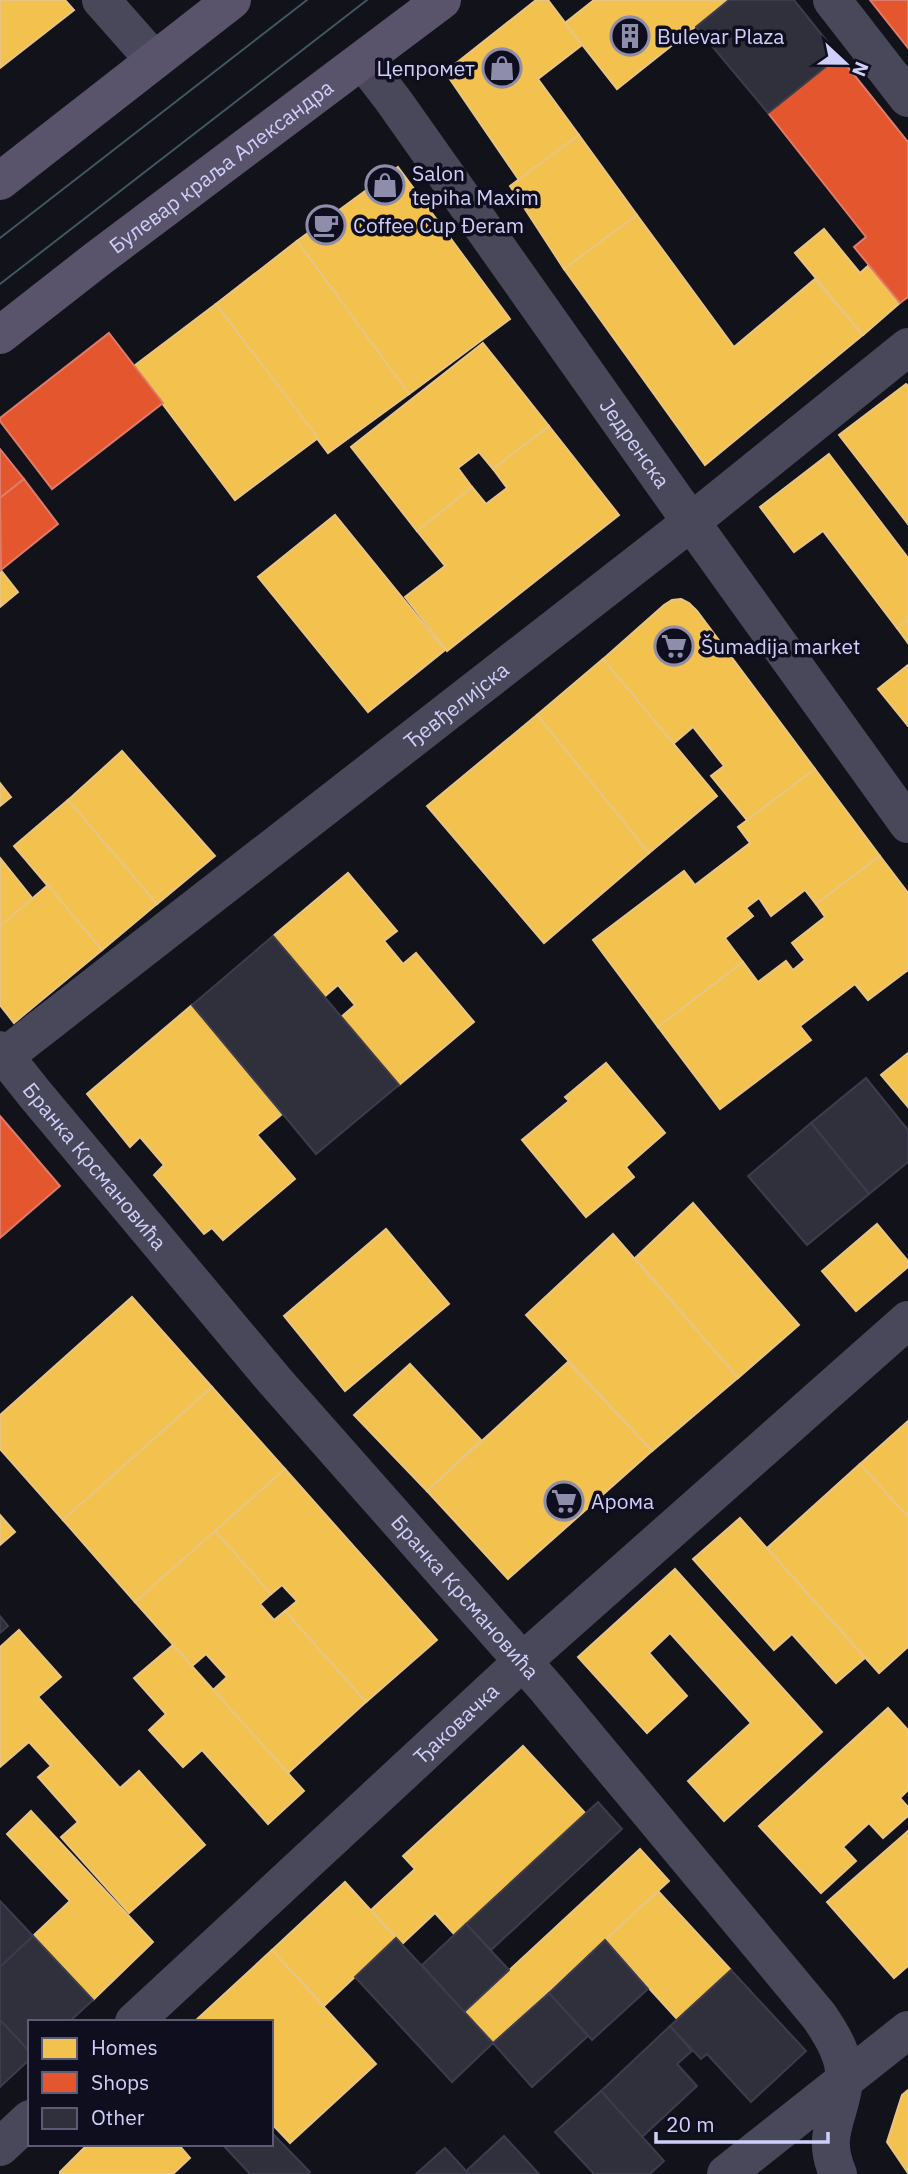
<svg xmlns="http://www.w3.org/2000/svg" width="908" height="2174" viewBox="0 0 908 2174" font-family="'IBM Plex Sans',sans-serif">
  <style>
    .homes { fill: #f2c14e; stroke: #e8c582; stroke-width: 2 }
    .shops { fill: #e4572e; stroke: #de7b6b; stroke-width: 2 }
    .building { fill: #30303c; stroke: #3d3c4d; stroke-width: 2 }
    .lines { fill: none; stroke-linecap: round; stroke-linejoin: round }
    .minor { stroke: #48485a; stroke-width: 38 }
    .major { stroke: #59536c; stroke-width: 38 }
    .tram { stroke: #415661; stroke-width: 2 }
    .labels { text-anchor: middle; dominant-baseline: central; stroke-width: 7; stroke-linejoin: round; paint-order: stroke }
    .poi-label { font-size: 21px; fill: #d0cffa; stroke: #0f0e1e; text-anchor: start }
    .street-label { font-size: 21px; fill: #d0cffa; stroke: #0f0e1e }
  </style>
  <rect width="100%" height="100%" fill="#12121a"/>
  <!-- homes -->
  <g class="homes">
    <path d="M0 0H65L74 10 0 68Z"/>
    <path d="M536 0H548L582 45 538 79 579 135 519 180 445 72Z"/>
    <path d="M594 0H729L617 89 565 23Z"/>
    <path d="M579 135 637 215 564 269 510 186Z"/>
    <path d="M398 167 510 319 409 394 297 241Z"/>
    <path d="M637 215 734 347 815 279 863 335 705 465 564 269Z"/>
    <path d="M824 229 860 273 869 265 900 303 863 335 795 253Z"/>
    <path d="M297 241 409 394 328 453 216 304Z"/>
    <path d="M216 304 318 438 235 500 134 366Z"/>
    <path d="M483 343 549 426 493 469 479 452 458 468 472 487 417 531 351 447Z"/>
    <path d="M906 384 908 386V524L839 435Z"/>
    <path d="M549 426 619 515 447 651 405 597 445 566 417 531 472 487 486 504 507 488 493 469Z"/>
    <path d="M829 454 908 558V619L897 628 823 531 794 552 760 507Z"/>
    <path d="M335 515 445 650 368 712 258 577Z"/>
    <path d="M0 569 18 592 0 607Z"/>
    <path d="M681 599 689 603 697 611 815 769 747 820 711 776 724 766 693 727 673 744 603 659 664 605 672 600Z"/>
    <path d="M908 619V643L897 628Z"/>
    <path d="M603 659 717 796 649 853 537 715Z"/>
    <path d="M908 665V726L878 689Z"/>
    <path d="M537 715 649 853 544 943 427 806Z"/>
    <path d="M122 751 215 856 157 904 68 800Z"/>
    <path d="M815 769 880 856 816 904 805 890 771 916 759 898 746 908 753 916 725 938 743 962 658 1027 593 940 684 871 695 885 750 843 738 827Z"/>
    <path d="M0 783 11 797 0 806Z"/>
    <path d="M68 800 157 904 102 950 14 846Z"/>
    <path d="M880 856 908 893V970L868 1000 855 984 800 1026 811 1040 720 1109 658 1027 743 962 758 982 786 961 793 970 805 960 792 943 825 917 816 904Z"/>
    <path d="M0 858 33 899 0 926Z"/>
    <path d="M348 873 397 931 384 941 403 964 416 953 474 1022 399 1085 341 1017 355 1005 338 985 324 997 273 936Z"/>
    <path d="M48 885 102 950 14 1023 0 1005V926Z"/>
    <path d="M192 1005 282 1114 257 1135 295 1179 223 1240 212 1228 204 1234 154 1175 164 1165 140 1137 130 1147 87 1094Z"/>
    <path d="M908 1053V1107L881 1075Z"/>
    <path d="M606 1063 665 1133 626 1167 634 1177 586 1217 522 1140 569 1101 565 1097Z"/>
    <path d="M693 1203 799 1325 738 1378 635 1258Z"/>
    <path d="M877 1224 908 1261V1267L856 1311 822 1271Z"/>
    <path d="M386 1229 449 1304 345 1391 284 1316Z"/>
    <path d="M613 1234 738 1378 652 1451 526 1315Z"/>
    <path d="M132 1297 212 1387 63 1520 0 1449V1415Z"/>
    <path d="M568 1362 652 1451 508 1579 427 1491Z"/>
    <path d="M410 1364 481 1440 427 1491 354 1415Z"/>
    <path d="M212 1387 285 1469 135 1602 63 1520Z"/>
    <path d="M908 1421V1517L860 1464Z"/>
    <path d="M860 1464 908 1517V1647L879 1673 767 1548Z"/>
    <path d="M285 1469 437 1640 366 1702 285 1611 297 1601 282 1585 271 1594 215 1531Z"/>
    <path d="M0 1515 15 1532 0 1545Z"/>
    <path d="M740 1518 865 1658 836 1683 792 1634 774 1650 693 1559Z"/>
    <path d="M215 1531 271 1594 260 1604 274 1620 285 1611 366 1702 288 1773 213 1690 227 1677 206 1654 192 1666 135 1602Z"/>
    <path d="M675 1569 822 1732 724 1821 688 1781 751 1723 670 1633 649 1653 687 1696 647 1733 578 1657Z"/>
    <path d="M19 1630 61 1677 38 1697 120 1788 139 1771 205 1845 129 1913 61 1837 78 1822 38 1777 51 1766 29 1742 0 1767V1647Z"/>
    <path d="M173 1645 304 1791 268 1824 202 1750 183 1767 149 1730 166 1714 134 1678Z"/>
    <path d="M888 1708 908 1730V1790L900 1798 908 1807V1816L883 1838 869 1823 843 1847 856 1861 821 1893 759 1826Z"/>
    <path d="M523 1746 586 1814 455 1935 435 1913 402 1944 371 1910 415 1869 403 1856Z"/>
    <path d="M31 1811 153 1942 93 2000 33 1936 70 1901 7 1834Z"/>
    <path d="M908 1831V1966L894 1978 827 1902Z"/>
    <path d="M640 1849 669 1881 493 2043 464 2012Z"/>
    <path d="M345 1882 396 1938 324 2006 272 1950Z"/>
    <path d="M658 1891 731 1970 678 2020 605 1940Z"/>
    <path d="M272 1950 376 2064 290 2143 271 2123V2022H194Z"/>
    <path d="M908 2090V2173L887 2142 902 2095Z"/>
    <path d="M88 2144H178L190 2158 173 2174H60V2172Z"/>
  </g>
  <!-- shops -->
  <g class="shops">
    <path d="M870 0H908V48Z"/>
    <path d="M839 56 908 142V297L900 303 854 247 866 237 768 113Z"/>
    <path d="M109 333 163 403 52 489 0 421V418Z"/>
    <path d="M0 449 24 479 0 498Z"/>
    <path d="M24 479 58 524 1 570 0 498Z"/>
    <path d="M0 1116 60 1186 0 1238Z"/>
  </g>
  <!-- building -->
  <g class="building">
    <path d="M729 0H794L839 56 768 113 696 27Z"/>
    <path d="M273 936 399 1085 316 1154 192 1005Z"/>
    <path d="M866 1078 908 1130V1162L869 1194 811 1123Z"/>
    <path d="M811 1123 869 1194 807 1245 748 1176Z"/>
    <path d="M0 1616 8 1626 0 1633Z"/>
    <path d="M598 1802 622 1829 491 1950 466 1924Z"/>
    <path d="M0 1901 33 1936 0 1967Z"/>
    <path d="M466 1924 509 1970 464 2012 422 1965Z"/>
    <path d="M33 1936 93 2000 69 2022H30V2052L0 2020V1967Z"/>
    <path d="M396 1938 493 2043 452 2082 355 1977Z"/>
    <path d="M605 1940 648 1989 592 2040 549 1993Z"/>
    <path d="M731 1970 806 2051 751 2102 707 2054 701 2059 670 2026Z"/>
    <path d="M549 1993 588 2036 532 2087 493 2043Z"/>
    <path d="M0 2020 30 2052V2059L0 2087Z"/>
    <path d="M670 2026 692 2051 677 2064 697 2086 642 2137 601 2091Z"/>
    <path d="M601 2091 664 2161 650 2174H594L555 2132Z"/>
    <path d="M271 2132 310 2172 308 2174H250L222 2144H271Z"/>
    <path d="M504 2136 539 2174H469L466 2171Z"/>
    <path d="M445 2148 469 2174H416Z"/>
  </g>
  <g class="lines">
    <!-- minor -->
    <g class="minor">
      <path d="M101 0 154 60"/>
      <path d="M832 0 908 98"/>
      <path id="s1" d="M363 61 393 100 691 522 908 824"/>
      <path id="s2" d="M0 1050 34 1093 275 1381 547 1689 819 2016C832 2035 847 2059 844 2082 839 2120 821 2135 838 2174"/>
      <path id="s3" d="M0 1060 691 522 908 347"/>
      <path id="s4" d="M134 2022 522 1662 908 1320"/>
      <path d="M0 2147 30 2119"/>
      <path d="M726 2174 908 2030"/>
    </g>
    <!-- major -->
    <g class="major">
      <path d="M0 181 232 0"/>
      <path id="s5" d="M0 335 96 260 442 0"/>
    </g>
    <!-- tram -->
    <g class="tram">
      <path d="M0 238 307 0"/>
      <path d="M0 284 367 0"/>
    </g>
  </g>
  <!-- icons -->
  <defs>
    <g id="building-ring" transform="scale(2.0125)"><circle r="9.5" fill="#0f0e1e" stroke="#8e8dac" stroke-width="1.5"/><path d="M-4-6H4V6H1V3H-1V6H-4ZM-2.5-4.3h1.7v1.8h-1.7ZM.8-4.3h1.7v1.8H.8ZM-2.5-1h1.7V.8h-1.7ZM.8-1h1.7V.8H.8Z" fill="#8e8dac"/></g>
    <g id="shop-ring" transform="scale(2.0125)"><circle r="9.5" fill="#0f0e1e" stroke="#8e8dac" stroke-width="1.5"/><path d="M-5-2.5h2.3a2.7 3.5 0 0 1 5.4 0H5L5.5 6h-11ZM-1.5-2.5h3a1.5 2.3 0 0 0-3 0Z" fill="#8e8dac"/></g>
    <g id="cafe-ring" transform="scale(2.0125)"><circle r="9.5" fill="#0f0e1e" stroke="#8e8dac" stroke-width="1.5"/><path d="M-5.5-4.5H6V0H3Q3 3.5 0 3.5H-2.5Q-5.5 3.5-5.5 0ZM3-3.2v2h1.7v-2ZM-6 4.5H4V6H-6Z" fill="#8e8dac"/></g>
    <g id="supermarket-ring" transform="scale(2.0125)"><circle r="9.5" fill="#0f0e1e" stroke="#8e8dac" stroke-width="1.5"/><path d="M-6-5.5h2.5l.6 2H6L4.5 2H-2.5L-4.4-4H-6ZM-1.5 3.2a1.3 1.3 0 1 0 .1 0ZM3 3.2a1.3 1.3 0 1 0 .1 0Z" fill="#8e8dac"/></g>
  </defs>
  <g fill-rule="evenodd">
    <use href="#building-ring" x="630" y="36"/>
    <use href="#shop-ring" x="502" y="68"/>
    <use href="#shop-ring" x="385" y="185"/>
    <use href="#cafe-ring" x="326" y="225"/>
    <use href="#supermarket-ring" x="674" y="646"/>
    <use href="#supermarket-ring" x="564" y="1501"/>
  </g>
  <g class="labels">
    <!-- poi labels -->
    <g class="poi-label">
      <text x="657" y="36">Bulevar Plaza</text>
      <text x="475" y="68" text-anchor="end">Цепромет</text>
      <text x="412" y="173">Salon<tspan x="412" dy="24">tepiha Maxim</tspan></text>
      <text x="353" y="225">Coffee Cup Đeram</text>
      <text x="701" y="646">Šumadija market</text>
      <text x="591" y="1501">Арома</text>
    </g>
    <!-- street labels -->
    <g class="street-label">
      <text stroke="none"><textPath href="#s5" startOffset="278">Булевар краља Александра</textPath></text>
      <text stroke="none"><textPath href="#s1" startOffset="469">Једренска</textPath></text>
      <text stroke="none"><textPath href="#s3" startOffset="578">Ђевђелијска</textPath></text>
      <text stroke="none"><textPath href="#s2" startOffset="150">Бранка Крсмановића</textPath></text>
      <text stroke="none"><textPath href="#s2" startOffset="718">Бранка Крсмановића</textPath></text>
      <text stroke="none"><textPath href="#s4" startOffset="439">Ђаковачка</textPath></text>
    </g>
  </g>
  <!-- legend -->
  <rect x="28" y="2020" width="245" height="126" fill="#0f0e1e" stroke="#5c5b76" stroke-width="2"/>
  <rect x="42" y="2038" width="35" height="21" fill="#f2c14e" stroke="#5c5b76" stroke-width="2"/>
  <text x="91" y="2055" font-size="21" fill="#d0cffa">Homes</text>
  <rect x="42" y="2072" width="35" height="21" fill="#e4572e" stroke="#5c5b76" stroke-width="2"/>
  <text x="91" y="2090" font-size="21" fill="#d0cffa">Shops</text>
  <rect x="42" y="2108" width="35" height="21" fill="#30303c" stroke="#5c5b76" stroke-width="2"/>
  <text x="91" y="2125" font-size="21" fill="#d0cffa">Other</text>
  <!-- north arrow -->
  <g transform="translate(845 63) rotate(112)" stroke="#0f0e1e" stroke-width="5" paint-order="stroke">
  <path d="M0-5L12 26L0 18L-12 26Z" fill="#d0cffa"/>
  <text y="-10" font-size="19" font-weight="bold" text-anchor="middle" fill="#d0cffa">N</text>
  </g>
  <!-- scale -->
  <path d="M656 2132v10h172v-10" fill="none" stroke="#d0cffa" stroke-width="3.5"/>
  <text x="666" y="2132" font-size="21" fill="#d0cffa" stroke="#0f0e1e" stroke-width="5" paint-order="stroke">20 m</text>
</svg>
